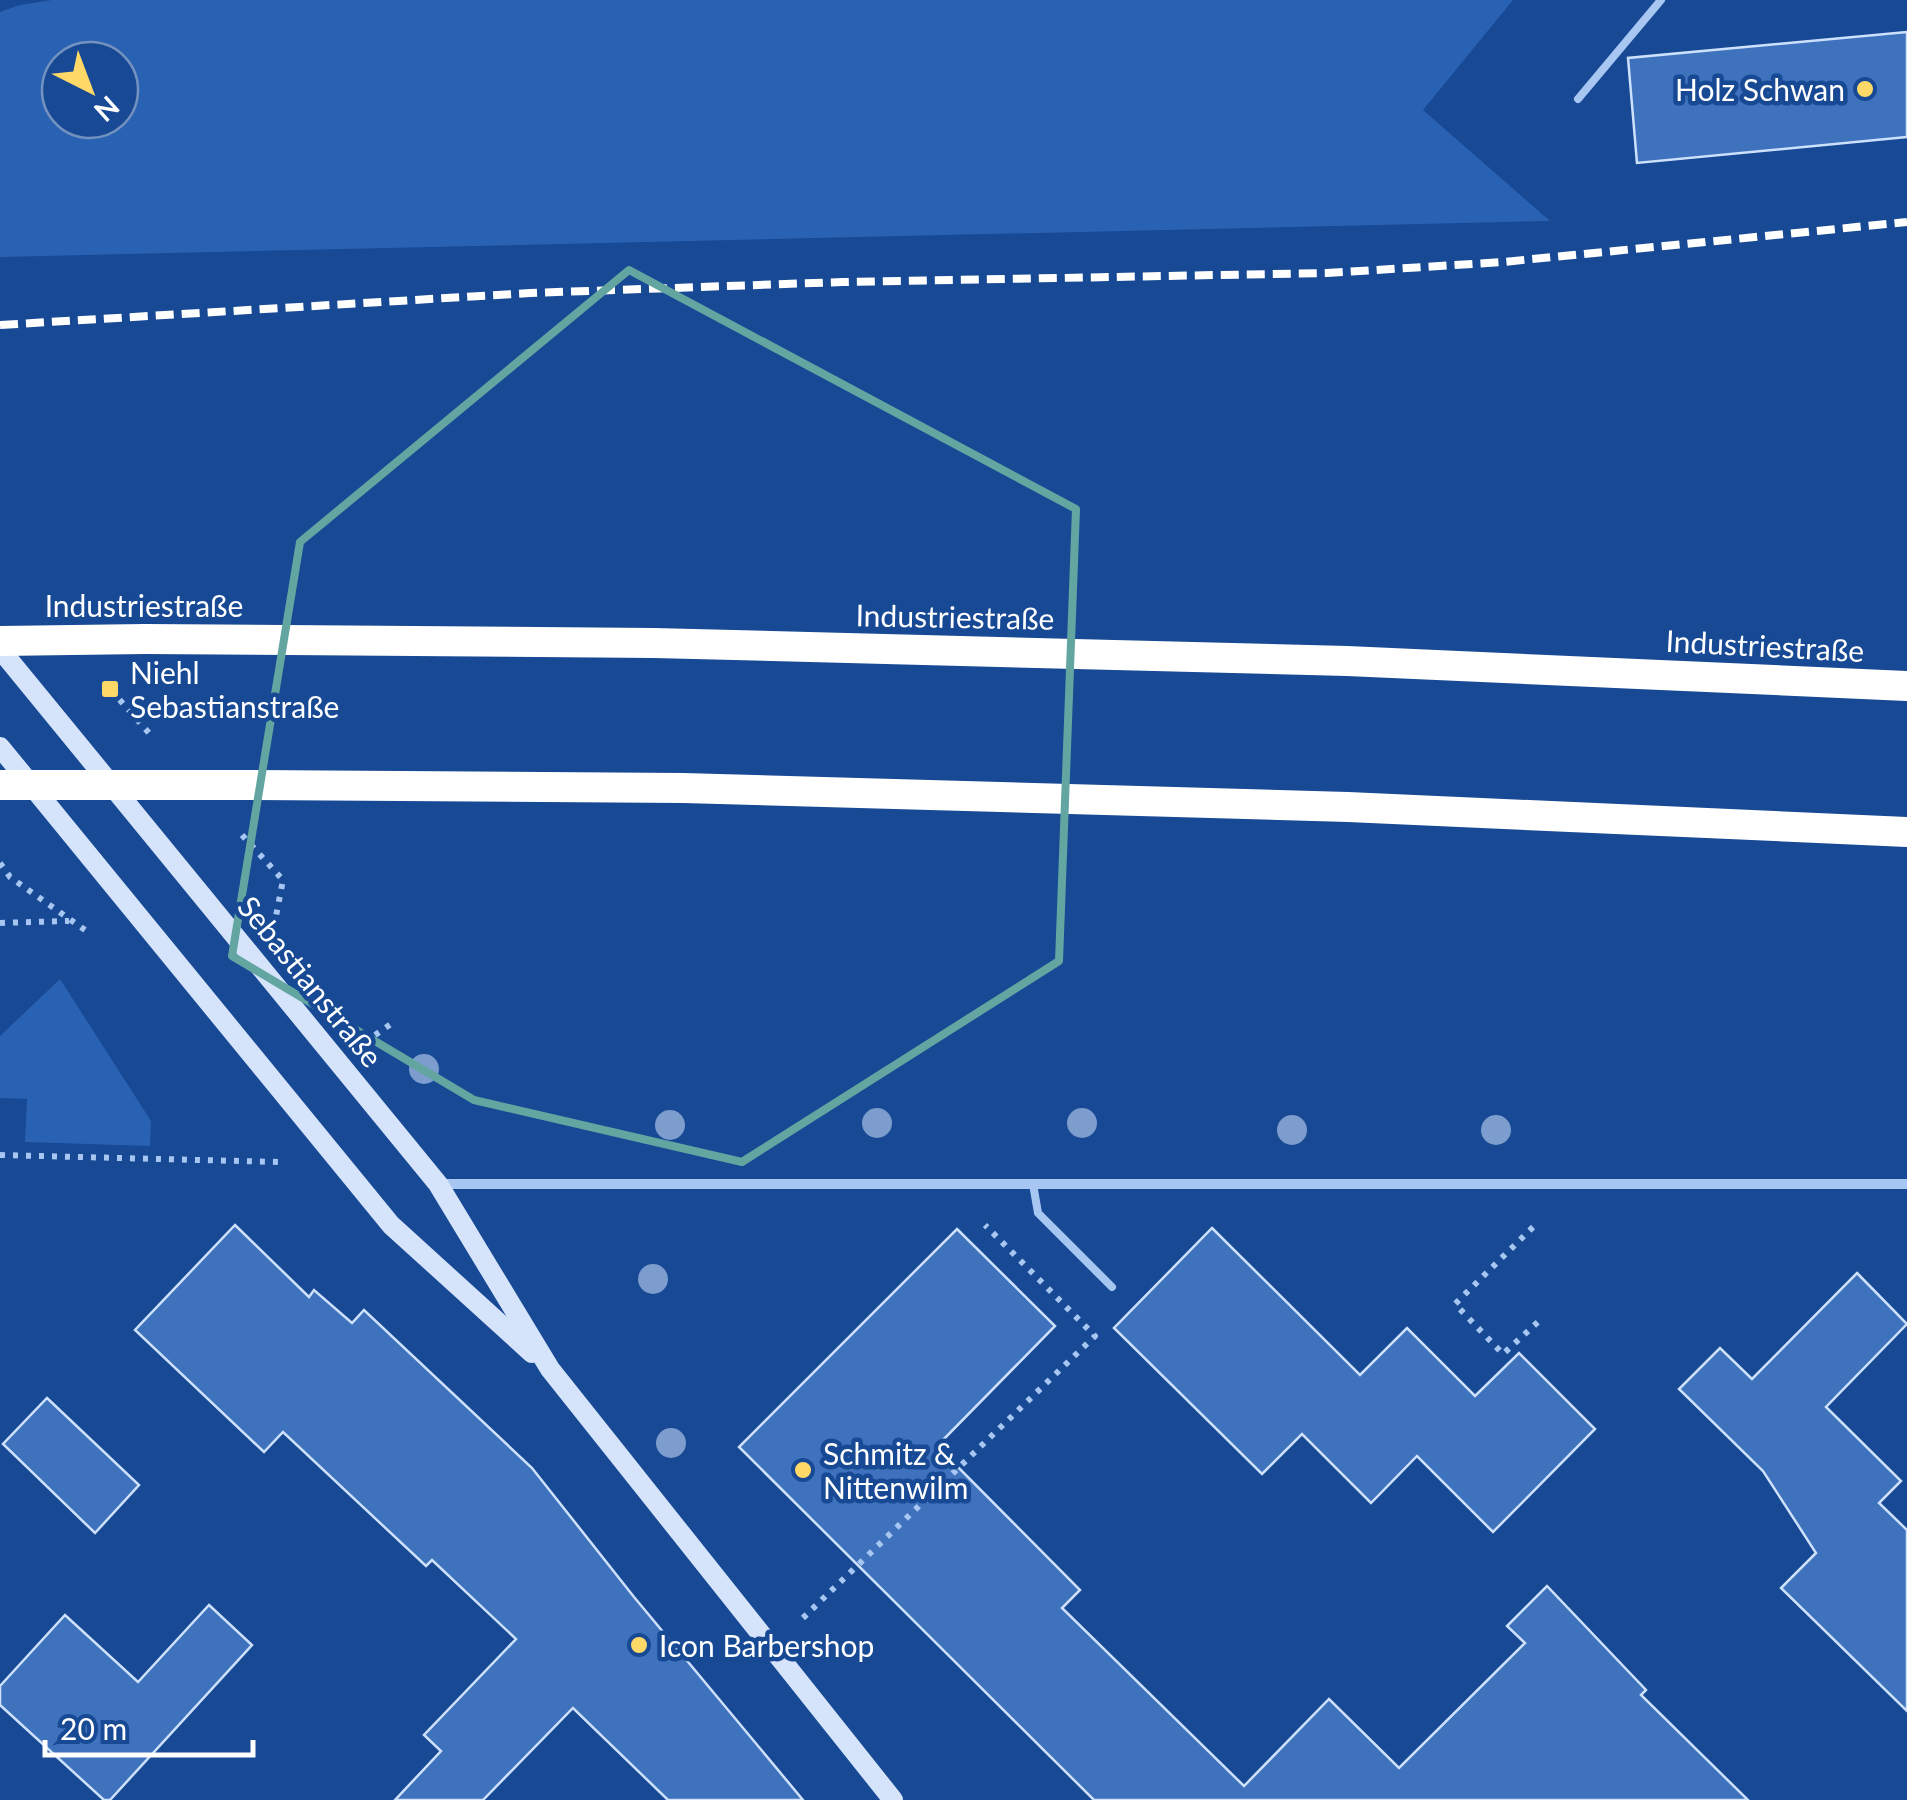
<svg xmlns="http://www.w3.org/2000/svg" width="1907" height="1800" viewBox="0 0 1907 1800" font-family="Lato,sans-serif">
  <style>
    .green { fill: #2a62b3; fill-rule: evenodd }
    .building { fill: #3f72bc; stroke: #cee1fc; stroke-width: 2.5 }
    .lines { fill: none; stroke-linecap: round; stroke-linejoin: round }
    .path { stroke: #a7c6f1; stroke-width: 6; stroke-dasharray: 5 8; stroke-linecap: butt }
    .lane { stroke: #a7c6f1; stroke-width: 8 }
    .street { stroke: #a7c6f1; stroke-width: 10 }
    .secondary { stroke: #d6e4fb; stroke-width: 20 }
    .highway { stroke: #fff; stroke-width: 30 }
    .rail { stroke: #fff; stroke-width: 8; stroke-dasharray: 18 8; stroke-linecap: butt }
    .highway-bridge { stroke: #fff; stroke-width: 30 }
    .tree { fill: #7c9dcd }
    .marked { fill: none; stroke: #63a6a1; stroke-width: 8; stroke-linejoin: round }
    .poi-dot { fill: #ffd967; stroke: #174994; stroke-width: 4 }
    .labels { text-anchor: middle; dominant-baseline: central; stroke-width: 9; stroke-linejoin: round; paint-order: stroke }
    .poi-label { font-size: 30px; fill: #fff; stroke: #174994; text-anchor: start }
    .street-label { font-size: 30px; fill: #fff; stroke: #174994 }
  </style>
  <rect width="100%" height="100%" fill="#174994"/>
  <!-- green -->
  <g class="green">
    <path d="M52 0H1513L1423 110 1550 221 0 257V12L20 5ZM60 60H120V120H60Z"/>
    <path d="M60 979 151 1121 150 1146 25 1142 27 1099 0 1098V1036Z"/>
  </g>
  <!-- building -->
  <g class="building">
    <path d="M1907 32V137L1637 163 1628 58Z"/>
    <path d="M235 1225 309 1297 314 1290 352 1323 364 1310 532 1468 634 1597 803 1800H668L573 1708 483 1800H395L441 1751 424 1735 516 1639 432 1560 426 1566 283 1432 264 1452 135 1330Z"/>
    <path d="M1212 1228 1360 1375 1407 1328 1475 1396 1519 1353 1595 1429 1493 1532 1417 1456 1371 1503 1302 1434 1262 1474 1114 1328Z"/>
    <path d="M957 1229 1055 1326 937 1446 1080 1590 1062 1608 1244 1786 1329 1699 1399 1768 1525 1643 1507 1626 1547 1586 1646 1690 1641 1695 1748 1800H1094L739 1447Z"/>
    <path d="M1857 1273 1907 1324 1826 1407 1901 1481 1879 1503 1907 1530V1711L1781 1588 1816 1553 1763 1471 1679 1389 1720 1348 1752 1379Z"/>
    <path d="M47 1398 139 1485 95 1533 3 1444Z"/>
    <path d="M209 1605 252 1645 110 1800H104L0 1705V1686L65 1615 138 1682Z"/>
  </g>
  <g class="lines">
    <!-- path -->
    <g class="path">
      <path d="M111 690 149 733"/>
      <path d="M242 835 283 880 276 916"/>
      <path d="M0 863 10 877 85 930"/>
      <path d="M0 923 69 921"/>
      <path d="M375 1035 391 1024"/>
      <path d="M0 1155 279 1162"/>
      <path d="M1533 1227 1455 1304 1503 1354 1539 1321"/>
      <path d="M803 1618 1095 1336 985 1225"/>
    </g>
    <!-- lane -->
    <g class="lane">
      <path d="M1578 99 1661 0"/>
      <path d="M1033 1184 1038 1213 1112 1287"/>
    </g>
    <!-- street -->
    <path class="street" d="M439 1184H1907"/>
    <!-- secondary -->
    <g class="secondary">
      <path d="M0 649 438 1184 550 1369 893 1800"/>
      <path d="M0 747 391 1225 532 1353"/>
    </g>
    <!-- highway -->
    <g class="highway">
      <path d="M145 639 654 643 1347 661 1907 686"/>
      <path d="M253 785 683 788 1348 807 1907 832"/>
    </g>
    <!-- rail -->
    <path class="rail" d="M0 325 530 293 843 282 1327 273 1503 262 1907 222"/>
    <!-- highway-bridge -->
    <g class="highway-bridge">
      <path d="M0 641 145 639"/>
      <path d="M0 785H253"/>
    </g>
  </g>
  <!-- trees -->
  <g class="tree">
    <circle cx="424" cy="1069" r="15"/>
    <circle cx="877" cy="1123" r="15"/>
    <circle cx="1082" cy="1123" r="15"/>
    <circle cx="670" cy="1125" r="15"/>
    <circle cx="1292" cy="1130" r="15"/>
    <circle cx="1496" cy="1130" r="15"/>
    <circle cx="653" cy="1279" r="15"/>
    <circle cx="671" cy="1443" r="15"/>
  </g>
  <!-- marked area -->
  <path class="marked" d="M629 270 1076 509 1059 961 742 1162 474 1100 232 956 300 542Z"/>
  <!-- markers -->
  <g class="poi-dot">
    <circle cx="1865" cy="89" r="10"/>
    <rect x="100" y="679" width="20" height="20" rx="5"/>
    <circle cx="803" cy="1470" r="10"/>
    <circle cx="639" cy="1645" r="10"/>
  </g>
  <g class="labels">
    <!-- poi labels -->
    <g class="poi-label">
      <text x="1845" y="89" text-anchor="end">Holz Schwan</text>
      <text x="130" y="672">Niehl<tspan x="130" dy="34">Sebastianstraße</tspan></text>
      <text x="823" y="1453">Schmitz &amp;<tspan x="823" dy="34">Nittenwilm</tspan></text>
      <text x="659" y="1645">Icon Barbershop</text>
    </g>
    <!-- street labels -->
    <g class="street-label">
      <text x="144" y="605">Industriestraße</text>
      <text transform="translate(955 616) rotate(1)">Industriestraße</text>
      <text transform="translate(1765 645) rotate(3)">Industriestraße</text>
      <text transform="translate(311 981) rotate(51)">Sebastianstraße</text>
    </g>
  </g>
  <!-- north arrow -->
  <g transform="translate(90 90) rotate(138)"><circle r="48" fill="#174994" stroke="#7492bf" stroke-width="2.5"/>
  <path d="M0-8L18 38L0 25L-18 38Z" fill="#ffd967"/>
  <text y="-15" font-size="28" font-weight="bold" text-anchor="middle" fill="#ffffff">N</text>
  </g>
  <!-- scale -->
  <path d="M45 1740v15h208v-15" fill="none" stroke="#ffffff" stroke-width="5"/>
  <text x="60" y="1740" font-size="30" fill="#ffffff" stroke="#174994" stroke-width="8" paint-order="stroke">20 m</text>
</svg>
